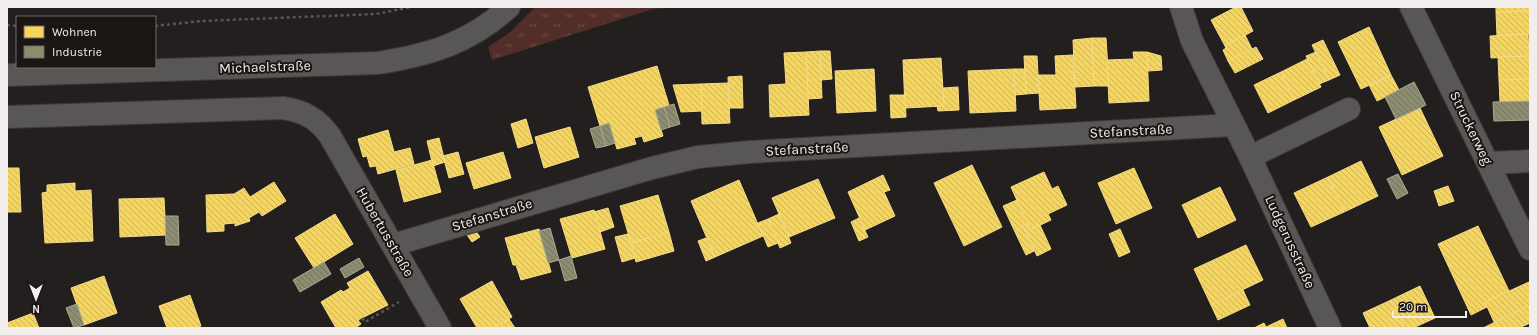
<svg xmlns="http://www.w3.org/2000/svg" width="1537" height="335" viewBox="0 0 1537 335" font-family="Karla,sans-serif">
  <style>
    .grass { fill: url(#grass-tufts) }
    .homes { fill: url(#homes-back-hatch); stroke: #f5dc88 }
    .industry { fill: url(#industry-back-hatch); stroke: #aba994 }
    .lines { fill: none; stroke-linecap: round; stroke-linejoin: round }
    .minor-casing { stroke: #3e3a39; stroke-width: 24 }
    .path { stroke: #585655; stroke-width: 2.5; stroke-dasharray: 3 3; stroke-linecap: butt }
    .minor { stroke: #595656; stroke-width: 22 }
    .labels { text-anchor: middle; dominant-baseline: central; stroke-width: 4; stroke-linejoin: round; paint-order: stroke }
    .street-label { font-size: 14px; fill: #f2eeed; stroke: #1b1514 }
  </style>
  <defs>
    <pattern id="grass-tufts" width="24" height="20" patternUnits="userSpaceOnUse"><rect width="24" height="20" fill="#532e28"/><path d="M3 7l-1-3M5 7V3M7 7l1-3M15 17l-1-3M17 17v-4M19 17l1-3" fill="none" stroke="#6c4d48"/></pattern>
    <pattern id="homes-back-hatch" width="6" height="6" patternUnits="userSpaceOnUse"><rect width="6" height="6" fill="#f6d55c"/><path d="M-1 5l2 2M0 0l6 6M5-1l2 2" fill="none" stroke="#cbb257"/></pattern>
    <pattern id="industry-back-hatch" width="6" height="6" patternUnits="userSpaceOnUse"><rect width="6" height="6" fill="#8c8c6e"/><path d="M-1 5l2 2M0 0l6 6M5-1l2 2" fill="none" stroke="#757460"/></pattern>
  </defs>
  <rect width="100%" height="100%" fill="#231f1e"/>
  <!-- grass -->
  <path class="grass" d="M535 7H686L653 9 492 60 488 47 509 33Z"/>
  <!-- homes -->
  <g class="homes">
    <path d="M1236 7H1241L1253 31 1225 46 1211 20Z"/>
    <path d="M1496 7H1530V11L1496 12Z"/>
    <path d="M1530 11V34L1497 36 1496 12Z"/>
    <path d="M1369 27 1391 75 1361 89 1338 42Z"/>
    <path d="M1528 34 1529 56 1491 58 1490 36Z"/>
    <path d="M1245 35 1252 49 1228 61 1223 50 1226 48 1225 46Z"/>
    <path d="M1092 38 1094 86 1075 87 1073 40Z"/>
    <path d="M1092 38H1106L1109 86H1094Z"/>
    <path d="M1323 40 1340 75 1329 80 1312 45Z"/>
    <path d="M1256 47 1263 59 1235 73 1228 61Z"/>
    <path d="M820 51H830L832 79 821 80Z"/>
    <path d="M820 51 822 98 808 99 806 52Z"/>
    <path d="M806 52 809 115 770 117 769 85 786 84 784 53Z"/>
    <path d="M1133 52H1147L1149 101 1109 103 1107 60 1134 59Z"/>
    <path d="M1147 52 1161 56 1162 70 1148 71Z"/>
    <path d="M1316 52 1329 80 1319 84 1306 56Z"/>
    <path d="M1073 55 1076 108 1040 110 1038 75H1056L1055 56Z"/>
    <path d="M1024 56H1037L1039 93 1026 94Z"/>
    <path d="M1529 56 1530 79 1499 80 1498 57Z"/>
    <path d="M941 58 944 106 905 108 903 60Z"/>
    <path d="M1307 59 1321 87 1294 100 1281 72Z"/>
    <path d="M657 66 669 105 655 110 663 136 644 142 642 136 634 138 636 144 617 149 609 123 600 126 588 87Z"/>
    <path d="M874 69 876 111 837 113 835 71Z"/>
    <path d="M1014 69 1016 111 970 113 968 71Z"/>
    <path d="M1014 69H1025L1026 94 1015 95Z"/>
    <path d="M1281 72 1294 100 1268 113 1254 85Z"/>
    <path d="M1391 75 1399 90 1377 101 1369 85Z"/>
    <path d="M742 76 743 108H729L728 77Z"/>
    <path d="M1530 79V101L1500 102 1499 80Z"/>
    <path d="M728 83 730 123 702 124 701 84Z"/>
    <path d="M701 84 702 111 681 112 673 85Z"/>
    <path d="M958 87 959 110 938 111 937 106H944L943 88Z"/>
    <path d="M890 95H905L906 117 891 118Z"/>
    <path d="M1420 108 1443 156 1402 175 1379 127Z"/>
    <path d="M526 119 533 143 518 148 511 124Z"/>
    <path d="M570 127 579 157 544 168 535 137Z"/>
    <path d="M388 130 394 152 410 148 414 164 378 174 376 166 370 167 367 156 363 157 358 139Z"/>
    <path d="M439 138 445 162 433 166 427 141Z"/>
    <path d="M458 152 464 174 449 178 443 156Z"/>
    <path d="M503 152 511 178 474 189 466 163Z"/>
    <path d="M432 160 441 192 404 202 396 170Z"/>
    <path d="M1361 161 1378 196 1344 212 1328 177Z"/>
    <path d="M972 165 1002 227 964 246 934 183Z"/>
    <path d="M7 168H19L21 212H7Z"/>
    <path d="M1134 168 1152 208 1116 224 1098 183Z"/>
    <path d="M1044 172 1052 189 1058 186 1067 205 1048 214 1051 220 1030 230 1011 187Z"/>
    <path d="M883 175 890 190 884 192 895 216 865 230 848 192Z"/>
    <path d="M1328 177 1344 212 1311 227 1294 193Z"/>
    <path d="M818 179 835 218 789 237 772 198Z"/>
    <path d="M739 180 763 236 715 257 691 201Z"/>
    <path d="M274 182 286 201 262 216 259 212 249 218 250 221 235 226V223L224 224V231L207 232 206 195 234 194 244 188 250 197Z"/>
    <path d="M75 183V191L91 190 93 241 45 243 42 193 47 192V185Z"/>
    <path d="M1448 186 1454 201 1439 206 1434 191Z"/>
    <path d="M1220 187 1236 220 1198 238 1182 205Z"/>
    <path d="M658 195 669 232 631 243 620 206Z"/>
    <path d="M164 198 166 235 120 237 119 199Z"/>
    <path d="M1017 200 1028 224 1015 232 1003 206Z"/>
    <path d="M608 208 614 227 600 232 594 212Z"/>
    <path d="M594 210 605 249 572 258 560 219Z"/>
    <path d="M335 214 353 244 314 268 295 238Z"/>
    <path d="M779 214 791 243 780 248 768 219Z"/>
    <path d="M859 218 868 237 859 241 851 222Z"/>
    <path d="M768 219 778 243 768 247 758 223Z"/>
    <path d="M1028 224 1030 230 1040 225 1051 249 1037 256 1023 226Z"/>
    <path d="M1478 226 1509 291 1485 302 1487 307 1471 315 1438 244Z"/>
    <path d="M1024 227 1034 251 1026 255 1015 232Z"/>
    <path d="M539 229 551 272 521 280 516 265H513L505 238Z"/>
    <path d="M1120 229 1130 252 1119 257 1109 234Z"/>
    <path d="M475 230 480 237 472 242 467 235Z"/>
    <path d="M669 232 674 251 636 262 631 243Z"/>
    <path d="M628 234 635 258 622 262 615 237Z"/>
    <path d="M706 238 715 257 706 261 698 241Z"/>
    <path d="M1246 245 1263 280 1211 305 1194 269Z"/>
    <path d="M368 271 388 305 358 320 361 324 355 328H336L321 302 341 290 343 292 350 288 347 283Z"/>
    <path d="M104 276 117 313 84 325 71 288Z"/>
    <path d="M492 281 512 317 493 328H477L460 299Z"/>
    <path d="M1529 282 1530 305 1494 322 1485 302Z"/>
    <path d="M1420 286 1435 318 1413 328H1405L1391 300Z"/>
    <path d="M1243 290 1250 305 1218 320 1211 305Z"/>
    <path d="M190 295 201 326 194 328H167L159 306Z"/>
    <path d="M1391 300 1405 328H1370L1363 313Z"/>
    <path d="M1530 305V323L1519 328H1483Z"/>
    <path d="M33 313 39 328H7V323Z"/>
    <path d="M509 319 515 328H493Z"/>
    <path d="M1283 319 1287 328H1254L1264 323 1266 327Z"/>
  </g>
  <!-- industry -->
  <g class="industry">
    <path d="M1414 82 1426 105 1396 119 1385 97Z"/>
    <path d="M1530 101V120L1494 121 1493 102Z"/>
    <path d="M674 104 680 124 670 127 664 107Z"/>
    <path d="M664 107 670 127 661 130 655 110Z"/>
    <path d="M609 123 615 143 606 146 600 126Z"/>
    <path d="M600 126 606 146 596 148 590 129Z"/>
    <path d="M1398 174 1408 193 1397 199 1387 179Z"/>
    <path d="M165 216H178L179 245H166Z"/>
    <path d="M550 228 559 260 548 263 539 231Z"/>
    <path d="M571 256 577 278 565 281 559 260Z"/>
    <path d="M359 258 364 267 345 278 340 269Z"/>
    <path d="M324 262 331 274 300 292 293 280Z"/>
    <path d="M77 304 84 325 74 328 66 308Z"/>
  </g>
  <g class="lines">
    <!-- minor casing -->
    <g class="minor-casing">
      <g id="minor">
        <path d="M1181 7 1192 41 1250 157 1330 328"/>
        <path d="M1411 7 1530 249"/>
        <path d="M7 75 378 63C429 55 470 43 509 7"/>
        <path d="M7 117 283 108C304 111 318 119 330 136L440 328"/>
        <path d="M1250 157 1349 109"/>
        <path d="M1489 163 1530 161"/>
        <path d="M393 245 652 168 698 157 750 152 1233 125"/>
      </g>
    </g>
    <!-- path -->
    <g class="path">
      <path d="M7 25 17 26"/>
      <path d="M155 26 201 21 376 14 411 7"/>
      <path d="M362 318 365 322 399 302"/>
    </g>
    <!-- minor -->
    <use href="#minor" class="minor"/>
  </g>
  <g class="labels">
    <!-- street labels -->
    <g class="street-label">
      <text transform="translate(265 67) rotate(-2)">Michaelstraße</text>
      <text transform="translate(1471 128) rotate(64)">Struckerweg</text>
      <text transform="translate(1131 131) rotate(-3)">Stefanstraße</text>
      <text transform="translate(807 149) rotate(-3)">Stefanstraße</text>
      <text transform="translate(492 215) rotate(-17)">Stefanstraße</text>
      <text transform="translate(385 232) rotate(60)">Hubertusstraße</text>
      <text transform="translate(1290 242) rotate(65)">Ludgerusstraße</text>
    </g>
  </g>
  <!-- border -->
  <rect width="1537" height="335" fill="none" stroke="#f2eeed" stroke-width="16"/>
  <!-- legend -->
  <rect x="16" y="16" width="140" height="52" fill="#1b1514" stroke="#716c6b"/>
  <rect x="24" y="26" width="20" height="12" fill="#f6d55c" stroke="#716c6b"/>
  <text x="52" y="36" font-size="12" fill="#f2eeed">Wohnen</text>
  <rect x="24" y="46" width="20" height="12" fill="#8c8c6e" stroke="#716c6b"/>
  <text x="52" y="56" font-size="12" fill="#f2eeed">Industrie</text>
  <!-- north arrow -->
  <g transform="translate(36 299) rotate(180)" stroke="#1b1514" stroke-width="3" paint-order="stroke">
  <path d="M0-3L7 15L0 10L-7 15Z" fill="#f2eeed"/>
  <text y="-6" font-size="11" font-weight="bold" text-anchor="middle" fill="#f2eeed">N</text>
  </g>
  <!-- scale -->
  <path d="M1393 311v6h73v-6" fill="none" stroke="#f2eeed" stroke-width="2"/>
  <text x="1399" y="311" font-size="12" fill="#f2eeed" stroke="#1b1514" stroke-width="3" paint-order="stroke">20 m</text>
</svg>
